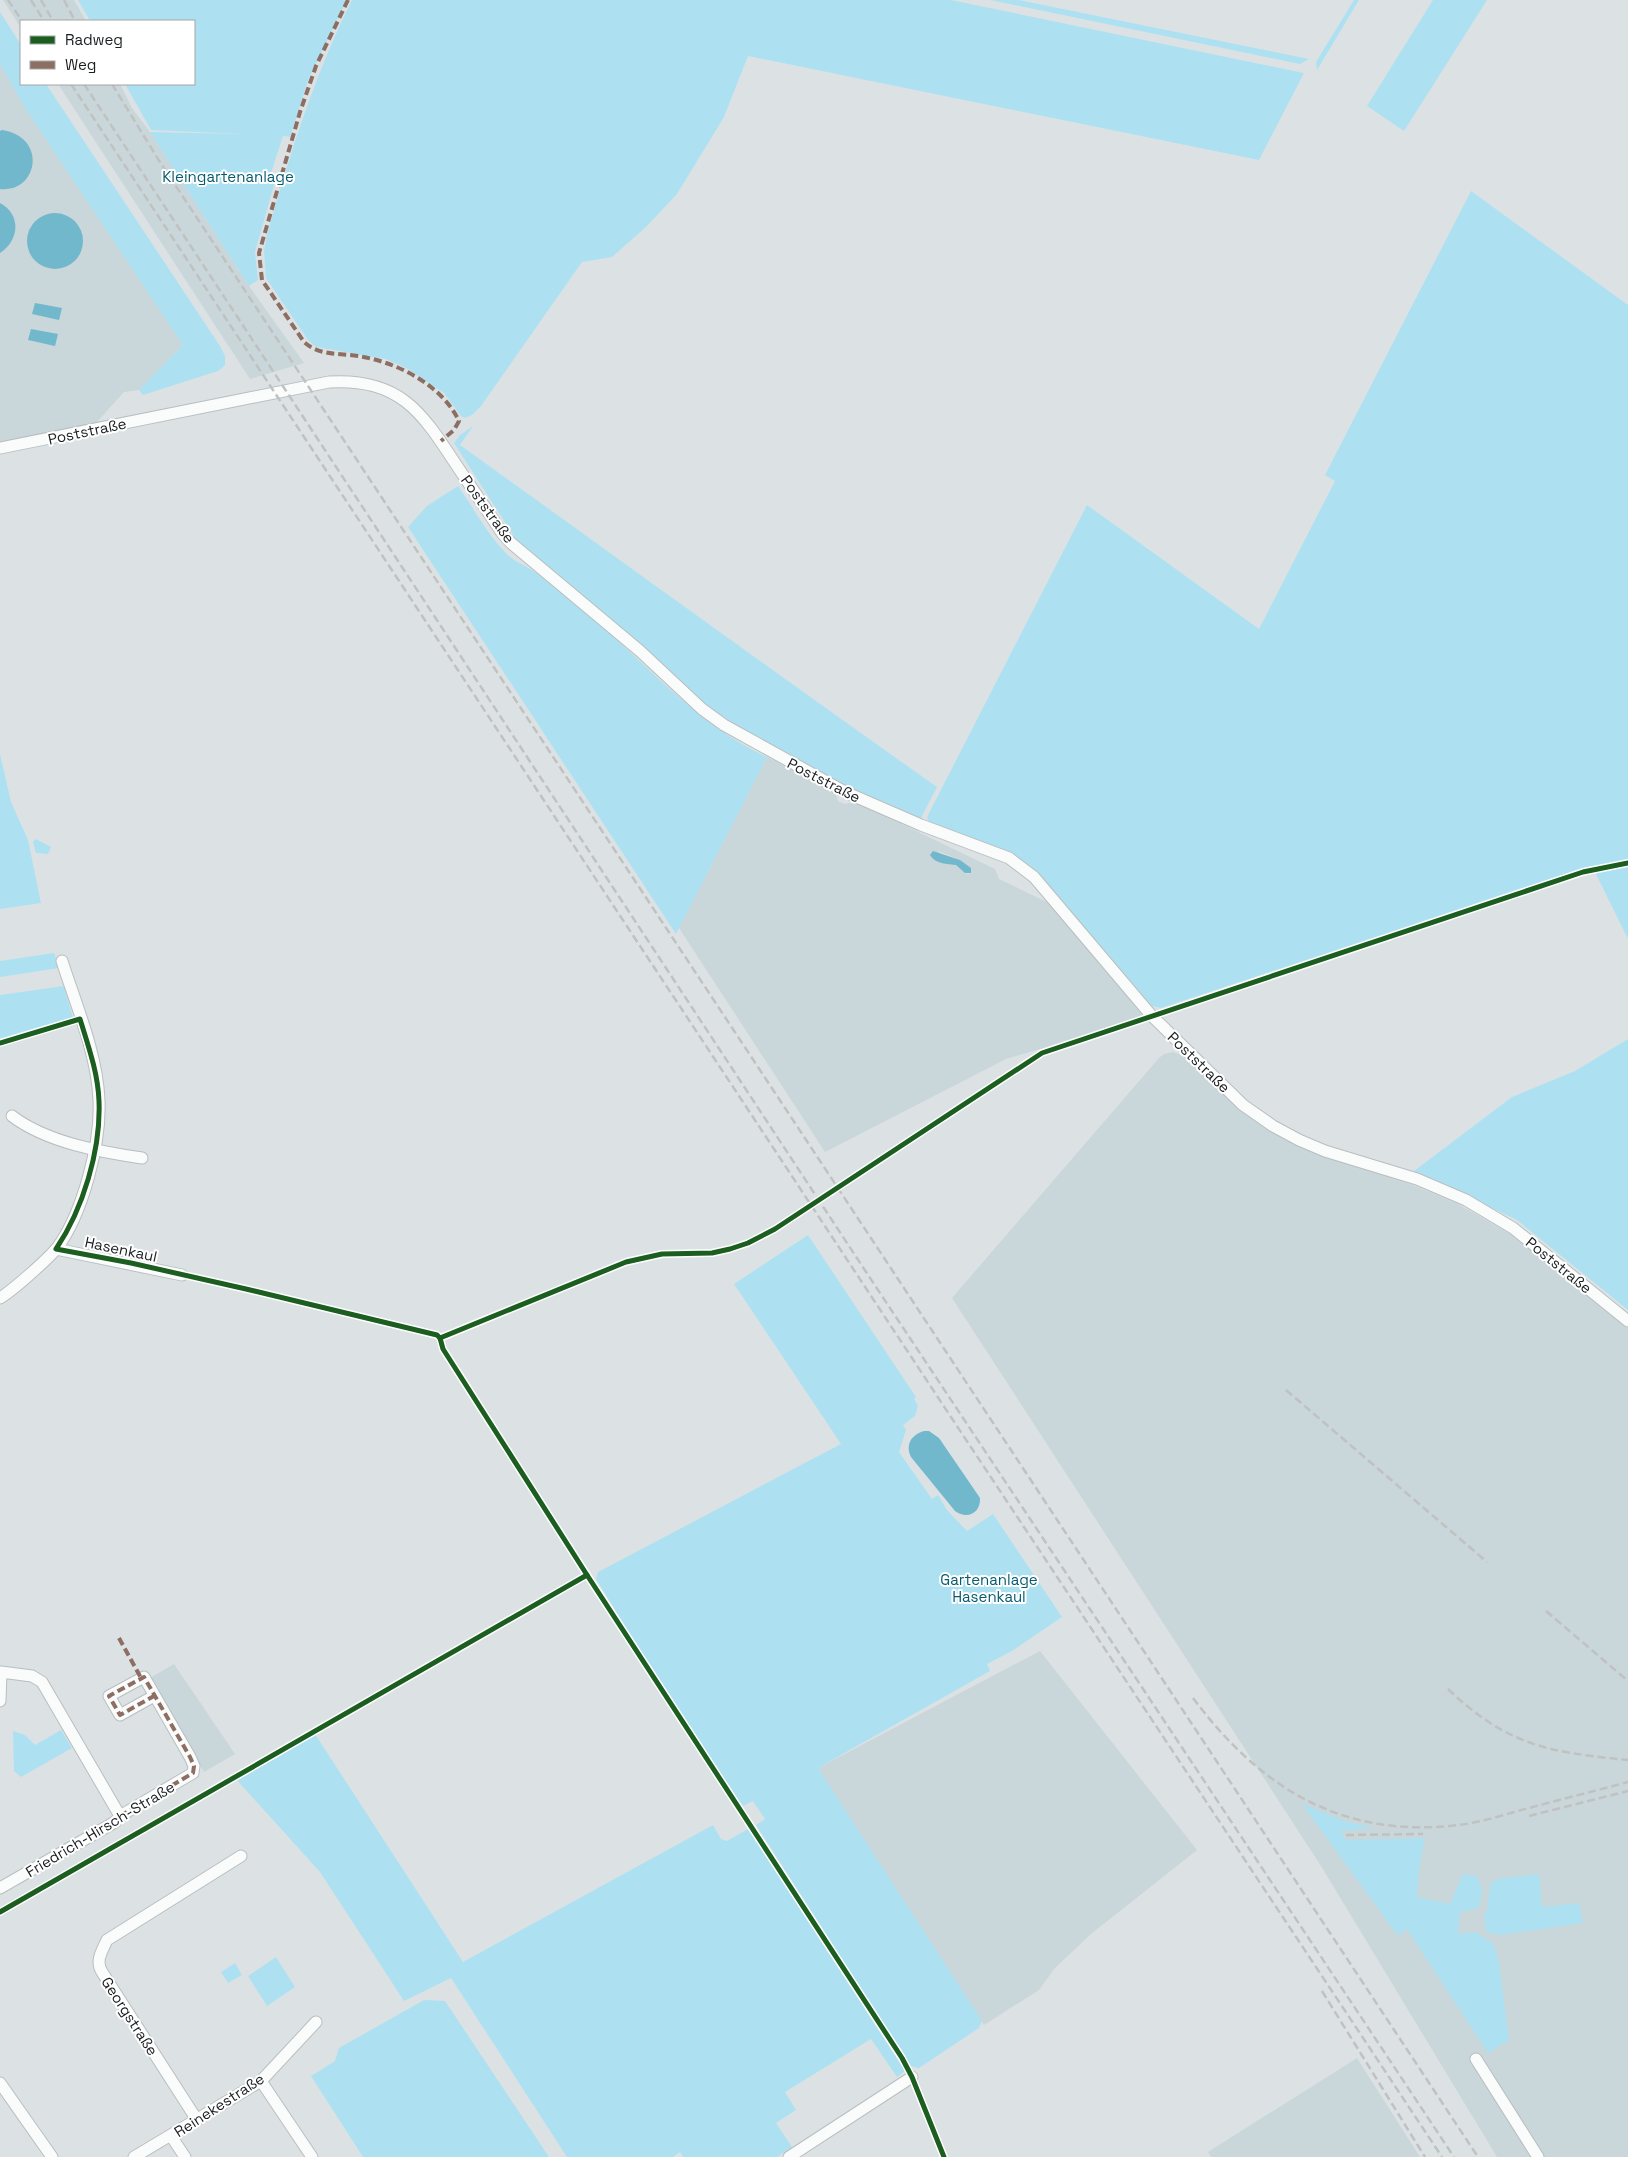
<svg xmlns="http://www.w3.org/2000/svg" width="1628" height="2157" viewBox="0 0 1628 2157" font-family="'Space Grotesk',sans-serif">
  <style>
    .built { fill: #c9d6da; fill-rule: evenodd }
    .green { fill: #ade1f2 }
    .water { fill: #72b8cc }
    .lines { fill: none; stroke-linecap: round; stroke-linejoin: round }
    .minor-casing { stroke: #b9bebf; stroke-width: 13 }
    .minor { stroke: #fafbfb; stroke-width: 11 }
    .rail { stroke: #c0c2c2; stroke-width: 2.5; stroke-dasharray: 8 4; stroke-linecap: butt }
    .quiet { stroke: #8d6e63; stroke-width: 4; stroke-dasharray: 8 4; stroke-linecap: butt }
    .cycleway-casing { stroke: #fff; stroke-width: 8 }
    .cycleway { stroke: #1b5e20; stroke-width: 5 }
    .labels { text-anchor: middle; dominant-baseline: central; stroke-width: 4; stroke-linejoin: round; paint-order: stroke }
    .park-label { font-size: 15px; fill: #065b6e; stroke: #fff }
    .street-label { font-size: 15px; fill: #1b1f21; stroke: #fff }
  </style>
  <rect width="100%" height="100%" fill="#dce2e4"/>
  <!-- built -->
  <g class="built">
    <path d="M3 0H74L86 21H21V28Z"/>
    <path d="M0 64 25 108 183 345 139 390 124 392 96 423 0 441Z"/>
    <path d="M58 84H120L132 108 150 132 249 286 304 363 250 379Z"/>
    <path d="M767 757 835 792 838 801 844 804 856 802 995 869 999 879 1049 903 1143 1015 1064 1042 1006 1059 825 1152 679 928ZM938 851 960 860 971 873 967 874 956 865H950Z"/>
    <path d="M1173 1052 1187 1057 1258 1122 1284 1139 1303 1148 1410 1184 1458 1204 1510 1234 1628 1327V2157H1497L1321 1866 952 1298 1159 1058 1164 1054Z"/>
    <path d="M1040 1651 1197 1850 1091 1934 1055 1968 1039 1990 984 2025 818 1768Z"/>
    <path d="M174 1664 235 1754 204 1772 150 1678Z"/>
    <path d="M1357 2058 1420 2157H1211L1208 2152Z"/>
  </g>
  <!-- green -->
  <g class="green">
    <path d="M78 0H347L309 78 290 137 283 136 270 176 276 178 255 252 258 280 249 286 150 132 244 134 151 130 125 84H194V21H90Z"/>
    <path d="M352 0H951L1304 73 1259 160 748 56 724 117 677 194 646 227 612 257 582 262 481 406 472 415 465 418 461 416 444 393 408 369 386 359 316 347 308 340 266 278 264 251 267 235C290 154 314 76 352 0Z"/>
    <path d="M990 0H1019L1309 59 1300 64Z"/>
    <path d="M1354 0H1359L1317 70 1316 62Z"/>
    <path d="M1433 0H1487L1404 131 1367 106Z"/>
    <path d="M0 12 21 45V84H46L220 346 225 356V365L218 371 143 395 139 390 183 345 25 108 0 64Z"/>
    <path d="M1471 191 1628 305V860L1587 867 1161 1008 1152 1006 1038 873 1020 859 930 825 927 817 1087 505 1259 629 1335 481 1325 475Z"/>
    <path d="M473 426 460 445C619 559 777 674 937 787L920 820 847 787 772 747 711 709 636 641 517 541 454 443 460 435Z"/>
    <path d="M458 486C473 507 486 532 504 551 513 562 524 564 535 572 553 586 571 601 588 615 647 663 697 725 767 757L676 934 408 527 427 506Z"/>
    <path d="M0 754 11 802 28 840 41 903 0 909Z"/>
    <path d="M36 839 51 847 48 854 36 853 33 842Z"/>
    <path d="M1628 867V939L1595 872Z"/>
    <path d="M54 953 59 968 0 977V961Z"/>
    <path d="M64 986 73 1018 0 1041V995Z"/>
    <path d="M1628 1039V1310L1517 1220 1414 1171 1512 1097 1575 1071Z"/>
    <path d="M808 1235 916 1397 914 1399 918 1406 915 1416 903 1425 906 1430 899 1452 932 1499 938 1495 947 1510 967 1531 993 1514 1062 1617 1012 1651 987 1664 990 1671 818 1768 982 2021 979 2028 919 2068 911 2066 756 1825 765 1819 753 1801 743 1806 672 1702 596 1579 598 1572 841 1444 734 1284Z"/>
    <path d="M61 1730 72 1748 21 1777 14 1771 13 1731 25 1735 35 1745Z"/>
    <path d="M315 1734 463 1962 713 1825 721 1839 727 1841 748 1829 905 2071 897 2077 871 2039 785 2092 796 2110 776 2123 792 2147 777 2157H683L680 2152 673 2157H567L451 1978 404 2001 320 1872 236 1779Z"/>
    <path d="M1302 1804 1344 1821 1374 1828 1341 1831 1346 1840 1425 1838 1419 1868 1417 1897 1450 1904 1463 1874 1476 1876C1484 1887 1483 1896 1478 1908L1460 1912 1458 1934 1475 1932 1493 1943 1499 1962 1509 2040 1488 2053 1407 1929 1398 1936Z"/>
    <path d="M1539 1874 1542 1907 1579 1903 1583 1923 1499 1935 1486 1932 1484 1915 1487 1910 1490 1885 1497 1879Z"/>
    <path d="M276 1957 295 1987 267 2006 248 1976Z"/>
    <path d="M235 1963 242 1975 228 1983 221 1972Z"/>
    <path d="M424 2000 445 2001 549 2157H363L311 2076 335 2061 339 2048Z"/>
  </g>
  <!-- water -->
  <g class="water">
    <path d="M2 130C48 137 38 193 0 189V131Z"/>
    <path d="M0 203C21 214 20 240 0 253Z"/>
    <circle cx="55" cy="241" r="28"/>
    <path d="M35 303 62 308 59 320 32 314Z"/>
    <path d="M31 329 58 334 55 346 28 340Z"/>
    <path d="M933 851 960 860 971 868V873H965L956 865C947 864 935 864 930 855Z"/>
    <path d="M924 1431H929L939 1438 980 1498C981 1513 967 1520 955 1511L911 1457C905 1445 911 1435 924 1431Z"/>
  </g>
  <g class="lines">
    <!-- minor casing -->
    <g class="minor-casing">
      <g id="minor">
        <path d="M0 448 329 382C399 378 421 411 455 463 471 487 487 510 502 533L511 543 640 651 702 709 724 725 845 792 921 825 1009 858 1034 877 1151 1015 1243 1105 1273 1126 1299 1140 1325 1151 1417 1179 1466 1200 1513 1228 1628 1321"/>
        <path d="M12 1116C46 1142 100 1152 142 1158"/>
        <path d="M56 1249 182 1275"/>
        <path d="M0 1298C13 1290 47 1260 57 1248 83 1213 101 1143 99 1100 97 1053 76 1005 62 961"/>
        <path d="M0 1701 1 1672 32 1676 42 1682 120 1816"/>
        <path d="M0 1888 115 1822 120 1816 193 1773 194 1766 190 1757 144 1677 109 1696 120 1715 154 1696"/>
        <path d="M1476 2059 1538 2157"/>
        <path d="M261 2081 312 2157"/>
        <path d="M0 2083 52 2157"/>
        <path d="M197 2120 102 1972C95 1961 102 1951 107 1940L241 1856"/>
        <path d="M171 2136 185 2157"/>
        <path d="M134 2157 261 2081 316 2022"/>
        <path d="M789 2157 912 2077"/>
      </g>
    </g>
    <!-- minor -->
    <use href="#minor" class="minor"/>
    <!-- rail -->
    <g class="rail">
      <path d="M8 0 22 21"/>
      <path d="M31 0 44 21"/>
      <path d="M41 0 53 21"/>
      <path d="M64 0 75 21"/>
      <path d="M71 84 943 1405 1442 2157"/>
      <path d="M84 84 874 1284 1454 2157"/>
      <path d="M112 84 158 159 314 395 1478 2157"/>
      <path d="M1286 1390 1487 1562"/>
      <path d="M1546 1611 1628 1681"/>
      <path d="M1448 1689C1508 1746 1548 1752 1628 1760"/>
      <path d="M1193 1698C1261 1789 1343 1839 1459 1825 1483 1822 1506 1814 1529 1808 1562 1799 1595 1791 1628 1782"/>
      <path d="M1529 1816 1628 1791"/>
      <path d="M1346 1835 1423 1834"/>
      <path d="M1322 1991 1425 2157"/>
    </g>
    <!-- quiet -->
    <g class="quiet">
      <path d="M348 0 316 66 300 112 259 253 262 280 304 342C320 356 338 353 358 356 397 362 442 385 459 421L454 430 441 441"/>
      <path d="M119 1638 141 1678"/>
      <path d="M120 1816 193 1773 194 1766 190 1757 144 1677 109 1696 120 1715 154 1696"/>
    </g>
    <!-- cycleway casing -->
    <g class="cycleway-casing">
      <g id="cycleway">
        <path d="M0 1043 80 1019C88 1045 98 1073 99 1101 101 1150 83 1209 56 1249L131 1263 246 1289 437 1335 440 1338"/>
        <path d="M440 1338 626 1262 662 1254 712 1253 730 1249 748 1243 775 1229 1042 1053 1583 872 1628 863"/>
        <path d="M440 1338 443 1349 587 1575 902 2058 912 2077 944 2157"/>
        <path d="M0 1912 587 1575"/>
      </g>
    </g>
    <!-- cycleway -->
    <use href="#cycleway" class="cycleway"/>
  </g>
  <g class="labels">
    <!-- park labels -->
    <g class="park-label">
      <text x="228" y="176">Kleingartenanlage</text>
      <text x="989" y="1579">Gartenanlage<tspan x="989" dy="17">Hasenkaul</tspan></text>
    </g>
    <!-- street labels -->
    <g class="street-label">
      <text transform="translate(87 431) rotate(-12)">Poststraße</text>
      <text transform="translate(488 509) rotate(54)">Poststraße</text>
      <text transform="translate(824 780) rotate(27)">Poststraße</text>
      <text transform="translate(1199 1062) rotate(44)">Poststraße</text>
      <text transform="translate(121 1249) rotate(12)">Hasenkaul</text>
      <text transform="translate(1559 1265) rotate(39)">Poststraße</text>
      <text transform="translate(100 1829) rotate(-31)">Friedrich-Hirsch-Straße</text>
      <text transform="translate(130 2016) rotate(57)">Georgstraße</text>
      <text transform="translate(219 2105) rotate(-33)">Reinekestraße</text>
    </g>
  </g>
  <!-- legend -->
  <rect x="20" y="20" width="175" height="65" fill="#ffffff" stroke="#a4a5a6"/>
  <rect x="30" y="36" width="25" height="8" fill="#1b5e20" stroke="#a4a5a6"/>
  <text x="65" y="45" font-size="15" fill="#1b1f21">Radweg</text>
  <rect x="30" y="61" width="25" height="8" fill="#8d6e63" stroke="#a4a5a6"/>
  <text x="65" y="70" font-size="15" fill="#1b1f21">Weg</text>
</svg>
